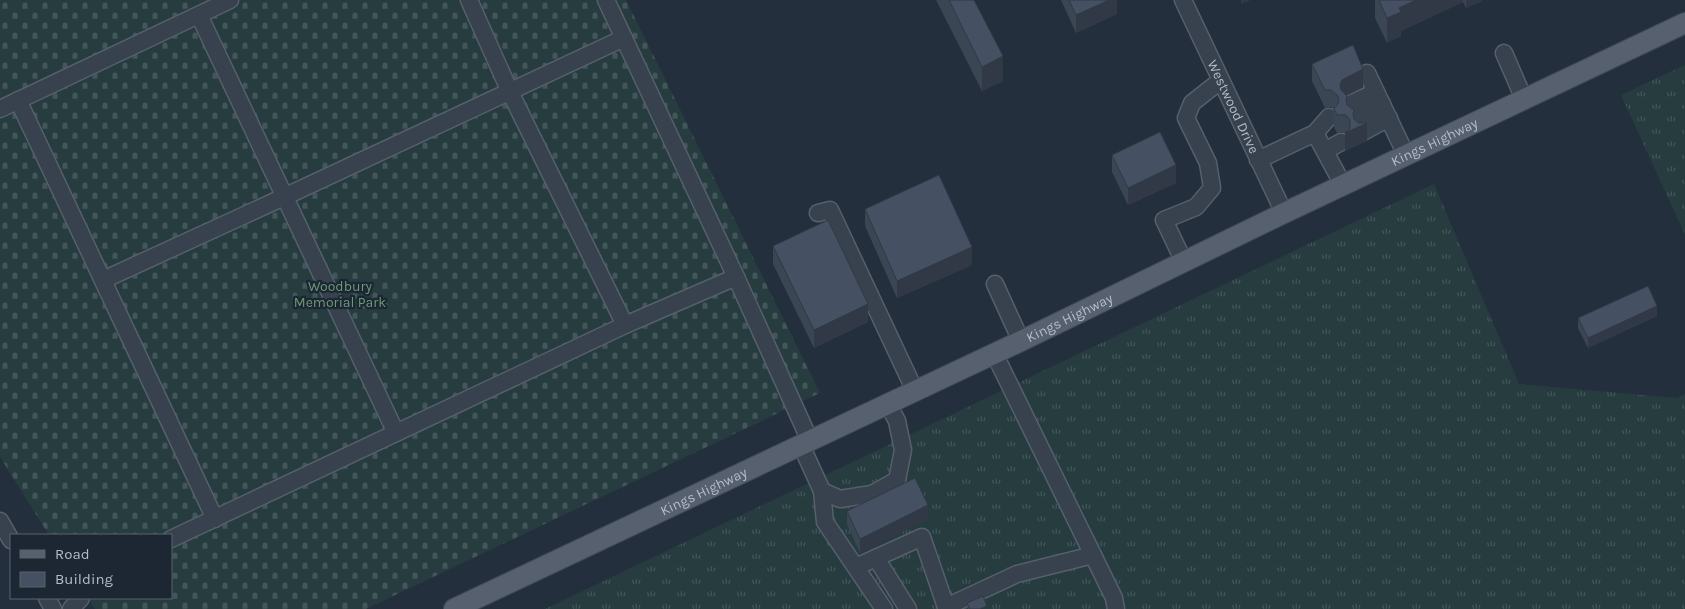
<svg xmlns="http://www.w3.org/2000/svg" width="1685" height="609" viewBox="0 0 1685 609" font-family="Karla,sans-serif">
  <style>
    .grass { fill: url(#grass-tufts) }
    .cemetery { fill: url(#cemetery-stones) }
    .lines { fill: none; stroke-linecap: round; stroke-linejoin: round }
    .minor-casing { stroke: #565f6c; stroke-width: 19 }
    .major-casing { stroke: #414a57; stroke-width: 22 }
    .minor { stroke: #38414e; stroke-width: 16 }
    .major { stroke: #56606e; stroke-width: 20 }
    .wall { fill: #3b4654 }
    .shaded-wall { fill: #303945 }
    .building { fill: #455162; stroke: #303945 }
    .labels { text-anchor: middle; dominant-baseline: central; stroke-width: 4.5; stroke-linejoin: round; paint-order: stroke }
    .street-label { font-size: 14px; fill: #b4bcc9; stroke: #1d2633 }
    .park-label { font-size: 14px; fill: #6b9a76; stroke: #1d2633 }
  </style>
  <defs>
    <pattern id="grass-tufts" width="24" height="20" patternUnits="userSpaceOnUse" patternTransform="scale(1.25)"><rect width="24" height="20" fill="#263c3f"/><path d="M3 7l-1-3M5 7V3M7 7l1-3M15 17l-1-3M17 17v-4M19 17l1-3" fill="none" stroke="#435659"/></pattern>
    <pattern id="cemetery-stones" width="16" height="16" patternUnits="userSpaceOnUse" patternTransform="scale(1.25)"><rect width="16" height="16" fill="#263c3f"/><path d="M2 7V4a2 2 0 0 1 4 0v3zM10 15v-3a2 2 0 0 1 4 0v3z" fill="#435659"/></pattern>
  </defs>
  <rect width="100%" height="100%" fill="#242f3e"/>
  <!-- grass -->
  <g class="grass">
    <path d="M1685 65V235L1621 95Z"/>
    <path d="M1434 184 1519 384 1677 398 1685 394V609H545Z"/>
  </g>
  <!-- cemetery -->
  <path class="cemetery" d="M0 0H626L820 393 366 609H95L88 598H171V535H49L0 457Z"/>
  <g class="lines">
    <!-- minor casing -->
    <g class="minor-casing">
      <g id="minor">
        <path d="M469 0 510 92 625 325"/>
        <path d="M606 0 736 277 810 441"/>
        <path id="s1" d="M1183 0 1284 213"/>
        <path d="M199 15 396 433"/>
        <path d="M1504 53 1524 99"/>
        <path d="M1367 73 1406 155"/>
        <path d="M18 100 215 519"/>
        <path d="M1350 104 1376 92"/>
        <path d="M0 109 230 0"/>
        <path d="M1356 118 1382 104"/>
        <path d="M1363 132 1389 118"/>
        <path d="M1315 133 1329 117"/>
        <path d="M1325 151 1341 142"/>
        <path d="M1258 160 1315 133 1343 185"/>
        <path d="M818 213 830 210 915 391"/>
        <path d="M1184 262 1164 220 1196 207 1212 188 1208 163 1186 118 1192 103 1220 81"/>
        <path d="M103 280 284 197 624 38"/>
        <path d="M995 284 1021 341"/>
        <path d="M994 353 1114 598 1116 609"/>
        <path d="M801 445 822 491 840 499 872 494 897 480 903 450 897 421 888 404"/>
        <path d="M822 491 825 522 884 609"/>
        <path d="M0 521 11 540"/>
        <path d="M171 539 625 325 736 277"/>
        <path d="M876 558 908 609"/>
        <path d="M856 567 922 537 946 607 1017 574 1093 555"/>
        <path d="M47 598 53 609"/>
        <path d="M71 609 81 598"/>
      </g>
    </g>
    <!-- major casing -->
    <g class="major-casing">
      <g id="major">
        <path id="s2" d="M454 609 1021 341 1284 213 1685 23"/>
      </g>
    </g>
    <!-- minor -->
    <use href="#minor" class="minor"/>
    <!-- major -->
    <use href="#major" class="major"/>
  </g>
  <!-- wall -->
  <g class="wall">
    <path d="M936 0H974L1003 81 982 91Z"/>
    <path d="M1061 0H1117V14L1076 33Z"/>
    <path d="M1375 0H1482V1L1466 8 1463 2 1401 31V36L1387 43 1375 18Z"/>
    <path d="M1312 64 1363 87 1347 95V105L1367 141 1345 151 1346 133H1337L1334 127V109L1331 107 1325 108 1312 81Z"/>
    <path d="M1112 155 1176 183 1128 205 1112 172Z"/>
    <path d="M865 209 972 265 897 298 865 226Z"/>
    <path d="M773 246 868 322 814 348 773 264Z"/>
    <path d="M1657 316 1588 348 1578 328V318Z"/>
    <path d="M847 511 928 519 860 553 847 525Z"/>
  </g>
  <!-- shaded-wall -->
  <g class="shaded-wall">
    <path d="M1109 0H1117V14L1076 33V15Z"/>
    <path d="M1241 0H1251L1241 4Z"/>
    <path d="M1416 0H1463V2L1401 31V36L1387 43V18L1399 8Z"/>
    <path d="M1466 0H1482V1L1466 8Z"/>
    <path d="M1003 56V81L982 91V67Z"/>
    <path d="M1363 69V87L1342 98 1340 85 1342 80Z"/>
    <path d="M1354 110V128L1367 123V141L1345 151V133L1353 130V114Z"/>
    <path d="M1176 165V183L1128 205V188Z"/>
    <path d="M972 247V265L897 298V281Z"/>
    <path d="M868 304V322L814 348V330Z"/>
    <path d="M1657 306V316L1588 348V338Z"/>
    <path d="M928 505V519L860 553V539Z"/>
  </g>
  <!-- building -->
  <g class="building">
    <path d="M949 0H974L1003 56 982 67Z"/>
    <path d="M1069 0H1109L1076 15Z"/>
    <path d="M1379 0H1416L1399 8 1401 12 1387 18Z"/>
    <path d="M1353 45 1363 69 1342 80 1340 85 1341 90 1347 96 1346 100 1347 105 1354 110 1353 114 1354 119 1358 123H1367L1345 133 1350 129V120L1346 115H1337L1334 109 1339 102 1338 96 1331 90H1325L1312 64Z"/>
    <path d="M1160 132 1176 165 1128 188 1112 155Z"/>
    <path d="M939 175 972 247 897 281 865 209Z"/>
    <path d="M828 220 868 304 814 330 773 246Z"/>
    <path d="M1648 286 1657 306 1588 338 1578 318Z"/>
    <path d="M915 478 928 505 860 539 847 511Z"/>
    <path d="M983 596 987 606 980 609H970L967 603Z"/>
  </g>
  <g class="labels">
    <!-- street labels -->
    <g class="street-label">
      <text stroke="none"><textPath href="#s1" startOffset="118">Westwood Drive</textPath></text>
      <text stroke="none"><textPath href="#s2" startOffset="1086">Kings Highway</textPath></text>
      <text stroke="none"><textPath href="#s2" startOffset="681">Kings Highway</textPath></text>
      <text stroke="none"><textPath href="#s2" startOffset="276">Kings Highway</textPath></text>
    </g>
    <!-- park labels -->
    <g class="park-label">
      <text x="340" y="286">Woodbury<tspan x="340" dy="16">Memorial Park</tspan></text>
    </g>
  </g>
  <!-- legend -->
  <rect x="10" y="534" width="162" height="65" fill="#1d2633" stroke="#59626f"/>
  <rect x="20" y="550" width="25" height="8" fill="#56606e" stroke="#59626f"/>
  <text x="55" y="559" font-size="15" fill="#b4bcc9">Road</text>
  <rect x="20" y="572" width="25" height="15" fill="#455162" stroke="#59626f"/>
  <text x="55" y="584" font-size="15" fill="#b4bcc9">Building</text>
</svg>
